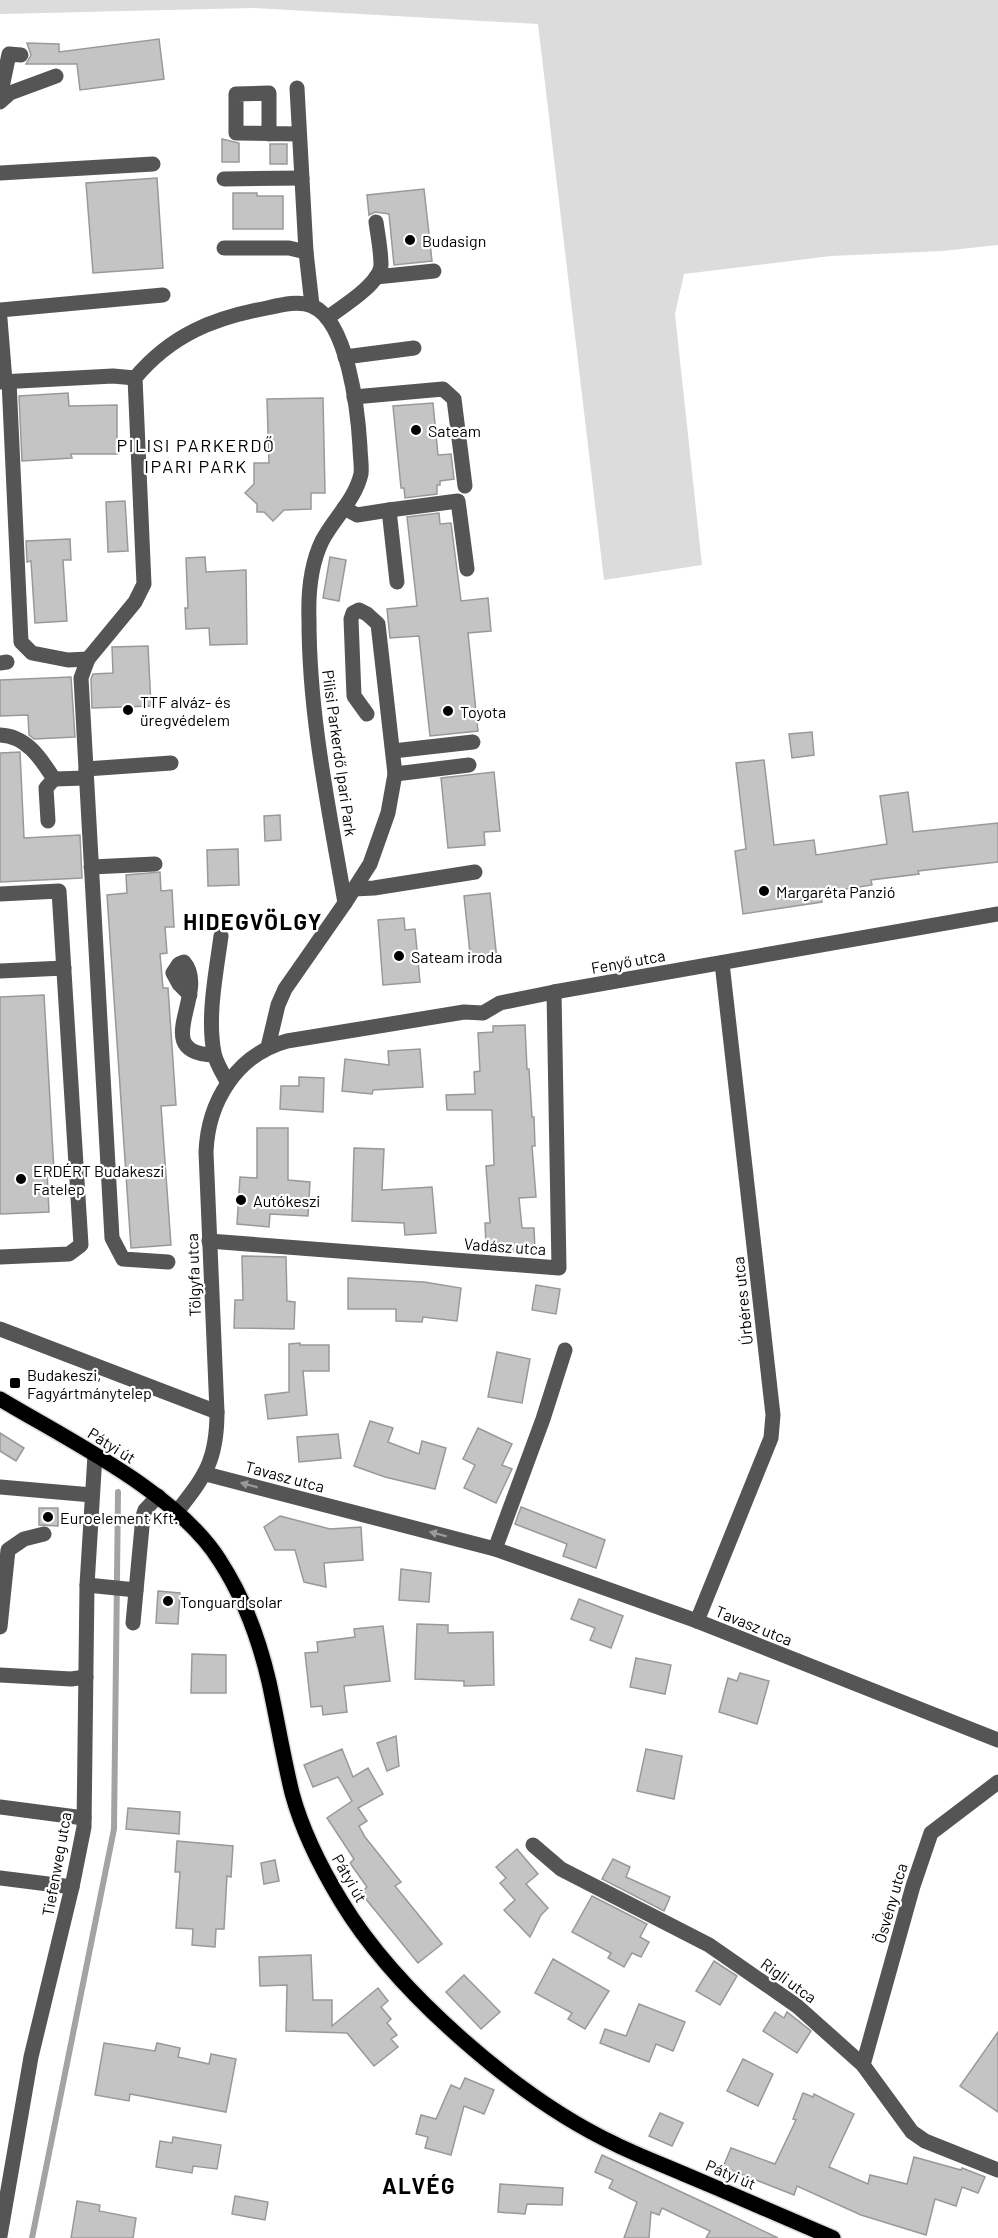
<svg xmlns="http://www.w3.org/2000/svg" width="998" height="2238" viewBox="0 0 998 2238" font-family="Barlow,sans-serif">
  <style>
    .green { fill: #dcdcdc }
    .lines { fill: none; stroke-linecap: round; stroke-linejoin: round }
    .stream { stroke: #a3a3a3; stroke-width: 6 }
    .building { fill: #c4c4c4; stroke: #999; stroke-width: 1.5 }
    .major-casing { stroke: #dbdbdb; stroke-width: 18 }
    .minor { stroke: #555; stroke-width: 15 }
    .major { stroke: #000; stroke-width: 15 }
    .oneway { fill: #999 }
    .poi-dot { fill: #000; stroke: #fff; stroke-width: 2 }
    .labels { text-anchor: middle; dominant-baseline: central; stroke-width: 4.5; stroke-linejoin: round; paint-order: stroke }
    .poi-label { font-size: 16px; fill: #000; stroke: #fff; text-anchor: start }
    .street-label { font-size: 16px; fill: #000; stroke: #fff }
    .neighbourhood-label { font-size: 18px; letter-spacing: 1.5px; fill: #000; stroke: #fff }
    .district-label { font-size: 22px; font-weight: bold; letter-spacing: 1.5px; fill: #000; stroke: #fff }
  </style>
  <rect width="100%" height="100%" fill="#fff"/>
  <!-- green -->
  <path class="green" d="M0 0H998V245L942 251 831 256 684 274 675 314 702 565 604 580 538 24 252 8 0 14Z"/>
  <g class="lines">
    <!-- stream -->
    <path class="stream" d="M32 2238 114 1829 118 1492"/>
  </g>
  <!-- building -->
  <g class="building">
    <path d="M159 39 164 79 80 90 77 64H26L31 55 27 43 59 44V52Z"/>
    <path d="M222 139 239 143V162H222Z"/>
    <rect x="270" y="144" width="17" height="20"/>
    <path d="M157 178 163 268 93 273 86 183Z"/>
    <path d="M424 189 432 261 394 265 389 214 375 212 369 215 367 195Z"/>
    <path d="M233 193H257V196H283V229H233Z"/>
    <path d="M68 393 69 406 117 405V454H71L72 458 22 461 19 396Z"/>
    <path d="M323 398 325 493H311V509L284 510 273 521 264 512H257V504L245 493 254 484V463H269L267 399Z"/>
    <path d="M433 403 438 455 451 454 454 479 440 481V485H437V494L405 498 404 488H401L393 406Z"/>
    <path d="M125 501 128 551 108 552 106 502Z"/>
    <path d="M439 513 440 524 451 523 461 601 488 598 491 631 468 633 478 731 430 736 419 636 390 638 387 609 417 606 407 517Z"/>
    <path d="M70 539 71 560H63L67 621 35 623 31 561 27 562 26 541Z"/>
    <path d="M205 557 206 572 246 570 247 644 210 645 209 628 186 629 185 608H188L186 558Z"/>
    <path d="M330 557 346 560 339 601 323 598Z"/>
    <path d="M148 646 151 706 92 708 91 679 93 674 113 673 112 647Z"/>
    <path d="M71 677 75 737 34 739 29 735 28 715 0 716V680Z"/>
    <path d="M812 732 814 755 792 758 789 734Z"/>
    <path d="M20 752 24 838 80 835 82 878 0 882V753Z"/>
    <path d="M764 760 774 845 814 840 816 855 887 844 880 796 908 792 913 832 998 823V862L918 871 919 874 871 880 872 885 821 893 822 902 743 914 735 851 746 849 736 763Z"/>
    <path d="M494 772 500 831 484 832 485 845 448 848 441 778Z"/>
    <path d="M280 815 281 840 265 841 264 816Z"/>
    <path d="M238 849 239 885 208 886 207 850Z"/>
    <path d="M160 872 161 891 172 890 174 927H165L167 953 160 954 163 988H168L176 1105 161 1106 171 1245 131 1248 107 895 127 893 126 875Z"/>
    <path d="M490 893 497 960 471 963 464 896Z"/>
    <path d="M404 918 405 930 415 929 420 982 383 985 378 920Z"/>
    <path d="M44 995 54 1171H47L49 1212 0 1214V997Z"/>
    <path d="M525 1025 527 1069H529L532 1117H534L535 1146H532L536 1197 519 1198 522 1228H534L535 1250 509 1252V1244L486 1246 485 1223H490L486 1166 494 1165 492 1110H447L446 1095 475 1094 474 1072 480 1071 478 1033 493 1032V1026Z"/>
    <path d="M420 1049 423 1087 373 1090 372 1094 342 1091 345 1059 389 1065 388 1051Z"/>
    <path d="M299 1077 324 1078 323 1112 280 1109 281 1086H299Z"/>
    <path d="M257 1128H288V1180L310 1182 308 1216 270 1214 269 1227 237 1224 240 1177 257 1178Z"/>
    <path d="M354 1148 384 1149 382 1190 432 1187 436 1233 405 1235 404 1223 352 1221Z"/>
    <path d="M242 1256 286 1257 287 1301 295 1302 294 1329 234 1328 235 1300H243Z"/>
    <path d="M348 1278 424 1282 461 1288 457 1321 423 1317 422 1322 396 1321V1309H348Z"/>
    <path d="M536 1285 560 1289 556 1314 532 1310Z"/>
    <path d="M300 1343V1345H329V1371H303L307 1415 268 1419 265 1395 289 1392V1344Z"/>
    <path d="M497 1352 530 1359 522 1403 488 1397Z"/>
    <path d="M370 1421 393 1428 388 1442 419 1454 422 1441 446 1448 435 1489 385 1477 354 1466Z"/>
    <path d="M478 1428 512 1444 502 1465 512 1469 496 1503 464 1488 475 1465 463 1459Z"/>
    <path d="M0 1433 24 1448 16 1461 0 1451Z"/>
    <path d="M338 1434 341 1458 299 1462 297 1437Z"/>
    <path d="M521 1507 605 1540 596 1568 563 1556 567 1544 515 1524Z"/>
    <path d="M39 1508H58V1526L39 1525Z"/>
    <path d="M280 1516 330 1529 361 1527 363 1560 324 1563 326 1587 304 1582 295 1550H275L264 1527Z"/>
    <path d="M401 1569 431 1573 429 1602 399 1600Z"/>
    <path d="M158 1591 180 1593 178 1624 156 1623Z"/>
    <path d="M579 1599 623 1616 611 1648 590 1640 595 1628 571 1619Z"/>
    <path d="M417 1624 448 1625V1633L493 1632 494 1685 464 1686V1681L415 1679Z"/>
    <path d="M383 1626 390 1681 344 1686 347 1712 323 1715 322 1706 311 1707 305 1653 318 1652 317 1642 355 1637 354 1629Z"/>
    <path d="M192 1654 226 1655V1693H191Z"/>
    <path d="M636 1658 671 1665 665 1694 630 1687Z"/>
    <path d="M740 1673 769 1681 757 1724 719 1712 728 1678 737 1681Z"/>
    <path d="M396 1736 399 1766 387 1771 377 1743Z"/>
    <path d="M342 1749 353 1777 368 1768 383 1794 358 1808 367 1821 359 1826 365 1837 401 1882 395 1886 442 1944 418 1963 361 1893 367 1887 350 1863 354 1859 327 1818 352 1801 338 1777 313 1787 304 1765Z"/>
    <path d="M646 1749 682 1756 674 1799 637 1791Z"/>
    <path d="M128 1808 180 1812 179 1834 126 1829Z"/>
    <path d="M177 1841 233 1846 231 1877 227 1876 224 1929H216L215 1947 192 1945 193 1929 176 1928 180 1872H175Z"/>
    <path d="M517 1849 538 1874 526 1884 548 1908 541 1915 530 1937 504 1910 515 1900 500 1883 506 1878 496 1867Z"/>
    <path d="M613 1859 630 1867 626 1877 670 1897 664 1911 602 1879Z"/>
    <path d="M275 1860 279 1881 264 1884 261 1863Z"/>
    <path d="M592 1896 647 1924 640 1937 649 1942 641 1957 632 1953 624 1967 608 1958 611 1953 572 1932Z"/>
    <path d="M311 1955 313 2000H332V2026L378 1988 388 2001 381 2007 391 2019 387 2023 397 2035 391 2039 398 2047 374 2066 347 2033 286 2031 287 1985 260 1986 259 1957Z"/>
    <path d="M553 1959 609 1991 585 2029 568 2019 572 2013 535 1993Z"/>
    <path d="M714 1961 737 1976 720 2005 696 1991Z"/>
    <path d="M464 1975 500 2012 481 2029 446 1992Z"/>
    <path d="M639 2004 685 2022 673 2051 656 2044 649 2062 600 2043 605 2029 626 2036Z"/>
    <path d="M775 2012 784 2018 787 2012 811 2031 797 2053 763 2031Z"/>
    <path d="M998 2032V2112L960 2086Z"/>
    <path d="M104 2043 155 2051 157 2043 180 2048 178 2057 209 2064 211 2054 236 2059 226 2112 130 2094 129 2101 95 2095Z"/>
    <path d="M743 2059 773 2074 758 2106 727 2091Z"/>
    <path d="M465 2078 494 2090 484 2114 464 2106 451 2155 425 2148 428 2137 416 2134 421 2115 436 2119 451 2085 460 2089Z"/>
    <path d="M803 2093 813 2097 814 2094 854 2114 829 2167 868 2184 870 2175 907 2184 914 2157 961 2170 962 2168 985 2177 978 2193 962 2187 956 2206 935 2199 926 2235 861 2215 797 2186 794 2195 723 2167 731 2148 775 2164 796 2120 793 2119Z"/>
    <path d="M660 2113 683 2123 672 2146 649 2136Z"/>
    <path d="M173 2137 221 2145 217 2169 193 2166 192 2173 156 2167 160 2141 172 2143Z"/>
    <path d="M602 2155 720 2210 778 2238H706L710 2231 662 2208 659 2215 651 2212 649 2238H624L637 2202 609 2188 613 2180 595 2172Z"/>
    <path d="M500 2184 563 2188 562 2205 527 2204 525 2214 498 2212Z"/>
    <path d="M235 2196 268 2202 265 2220 232 2214Z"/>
    <path d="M77 2201 100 2205 99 2211 136 2218 133 2238H71Z"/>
  </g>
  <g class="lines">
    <!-- major casing -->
    <g class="major-casing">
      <path id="major" d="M0 1399C68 1440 178 1493 220 1561 244 1598 259 1639 269 1682 277 1719 283 1756 292 1793 302 1830 321 1868 341 1901 396 1992 518 2098 615 2144 637 2155 661 2164 684 2174 734 2195 784 2217 833 2238"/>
    </g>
    <!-- minor -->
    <g class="minor">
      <path d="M297 88 306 252 312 305"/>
      <path d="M0 97 9 54 21 55"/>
      <path d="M0 102 10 93 56 76"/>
      <path d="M269 134V93L236 94V133L299 134"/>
      <path d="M0 173 153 164"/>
      <path d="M224 179 302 178"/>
      <path d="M224 248H289L306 252"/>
      <path d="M376 277 434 271"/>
      <path d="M0 310 163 295"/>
      <path d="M327 318C342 307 380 284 381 265 381 251 378 236 376 222"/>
      <path d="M0 319 5 381"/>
      <path d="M345 357 414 348"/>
      <path d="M9 381 21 642 32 653 68 660 88 659"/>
      <path d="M0 382 113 376 135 378"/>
      <path d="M354 397 443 389 454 399 465 486"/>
      <path d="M344 508 357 515 389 510 397 582"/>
      <path d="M389 510 458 501 467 569"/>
      <path d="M0 663 7 662"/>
      <path d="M0 735C27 736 41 759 54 779L86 778"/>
      <path d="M393 751 473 742"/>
      <path d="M86 769 171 763"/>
      <path d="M395 774 469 765"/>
      <path d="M48 821 46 788 54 779"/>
      <path d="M91 867 155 864"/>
      <path d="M354 889 374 888 475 872"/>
      <path d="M0 894 59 891 81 1245 69 1254 0 1257"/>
      <path d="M345 903 370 864 388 813 395 774 378 624 367 614 359 610 353 613 351 619 354 696 367 714"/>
      <path d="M221 936C216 974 207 1016 214 1053 216 1063 223 1074 228 1083"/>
      <path d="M0 971 64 968"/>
      <path d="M190 995 179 984 173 973 179 964 184 962C210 993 148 1053 214 1055"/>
      <path d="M209 1241 559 1268 554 992"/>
      <path d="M168 1262 123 1259 112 1238 81 678 88 659 135 602 144 584 135 378C171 335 213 318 267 308 280 305 299 300 312 306 348 321 358 412 360 447 360 455 362 466 361 474 355 500 334 518 322 541 310 566 308 593 309 620 309 716 329 809 345 903L285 989 278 1005 268 1047"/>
      <path d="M0 1329 217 1412"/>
      <path d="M206 1474 495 1549 697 1621 998 1740"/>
      <path d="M0 1487 92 1495"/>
      <path d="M176 1513C205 1476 217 1461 217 1412L206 1152C208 1102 236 1055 287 1041L464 1012 483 1013 500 1003 554 992 998 914"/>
      <path d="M495 1549 543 1419 565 1350"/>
      <path d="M87 1585 136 1590"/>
      <path d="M697 1621 771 1438 773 1415 722 963"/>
      <path d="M133 1623 143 1516 145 1510 158 1496"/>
      <path d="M0 1627 8 1550 24 1539 44 1534"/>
      <path d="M0 1675 71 1679 86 1677"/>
      <path d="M0 1807 84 1818"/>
      <path d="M533 1845 561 1869 709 1945 797 2006 863 2065 912 2132 925 2141 998 2170"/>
      <path d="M0 1878 72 1887"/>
      <path d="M863 2065 913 1886 931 1833 998 1782"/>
      <path d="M0 2236 31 2057 72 1887 84 1827 87 1585 95 1455"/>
    </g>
    <!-- major -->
    <use href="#major" class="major"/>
  </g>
  <!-- one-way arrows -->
  <defs><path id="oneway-solid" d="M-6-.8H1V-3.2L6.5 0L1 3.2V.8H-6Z" transform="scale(1.5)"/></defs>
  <g class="oneway">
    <use href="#oneway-solid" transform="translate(249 1485) rotate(-165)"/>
    <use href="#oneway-solid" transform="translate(438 1534) rotate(-165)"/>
  </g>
  <!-- markers -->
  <g class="poi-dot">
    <circle cx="410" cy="240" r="6"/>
    <circle cx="416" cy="430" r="6"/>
    <circle cx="128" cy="710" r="6"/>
    <circle cx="448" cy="711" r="6"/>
    <circle cx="764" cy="891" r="6"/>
    <circle cx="399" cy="956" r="6"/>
    <circle cx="21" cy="1179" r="6"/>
    <circle cx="241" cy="1200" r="6"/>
    <rect x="9" y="1377" width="12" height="12" rx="3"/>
    <circle cx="48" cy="1517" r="6"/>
    <circle cx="168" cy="1601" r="6"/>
  </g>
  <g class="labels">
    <!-- poi labels -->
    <g class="poi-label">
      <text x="422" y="240">Budasign</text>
      <text x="428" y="430">Sateam</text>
      <text x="140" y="701">TTF alváz- és<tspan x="140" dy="18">üregvédelem</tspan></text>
      <text x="460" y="711">Toyota</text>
      <text x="776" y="891">Margaréta Panzió</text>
      <text x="411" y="956">Sateam iroda</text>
      <text x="33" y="1170">ERDÉRT Budakeszi<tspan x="33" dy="18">Fatelep</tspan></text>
      <text x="253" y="1200">Autókeszi</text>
      <text x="27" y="1374">Budakeszi,<tspan x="27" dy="18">Fagyártmánytelep</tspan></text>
      <text x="60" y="1517">Euroelement Kft.</text>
      <text x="180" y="1601">Tonguard solar</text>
    </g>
    <!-- street labels -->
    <g class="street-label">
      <text transform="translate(340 753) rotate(82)">Pilisi Parkerdő Ipari Park</text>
      <text transform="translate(628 961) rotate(-10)">Fenyő utca</text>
      <text transform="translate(505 1246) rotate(4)">Vadász utca</text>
      <text transform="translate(193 1275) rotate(-92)">Tölgyfa utca</text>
      <text transform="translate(742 1301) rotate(-96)">Úrbéres utca</text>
      <text transform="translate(112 1445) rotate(32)">Pátyi út</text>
      <text transform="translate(285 1476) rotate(15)">Tavasz utca</text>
      <text transform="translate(754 1625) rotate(22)">Tavasz utca</text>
      <text transform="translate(56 1864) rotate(-80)">Tiefenweg utca</text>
      <text transform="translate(350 1878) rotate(60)">Pátyi út</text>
      <text transform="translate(890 1903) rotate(-74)">Ösvény utca</text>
      <text transform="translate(789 1980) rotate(36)">Rigli utca</text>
      <text transform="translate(731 2174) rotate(23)">Pátyi út</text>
    </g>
    <!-- neighbourhood labels -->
    <g class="neighbourhood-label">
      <text x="196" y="445">PILISI PARKERDŐ<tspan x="196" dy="21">IPARI PARK</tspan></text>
    </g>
    <!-- district labels -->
    <g class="district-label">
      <text x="253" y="921">HIDEGVÖLGY</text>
      <text x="419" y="2185">ALVÉG</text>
    </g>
  </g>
</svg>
